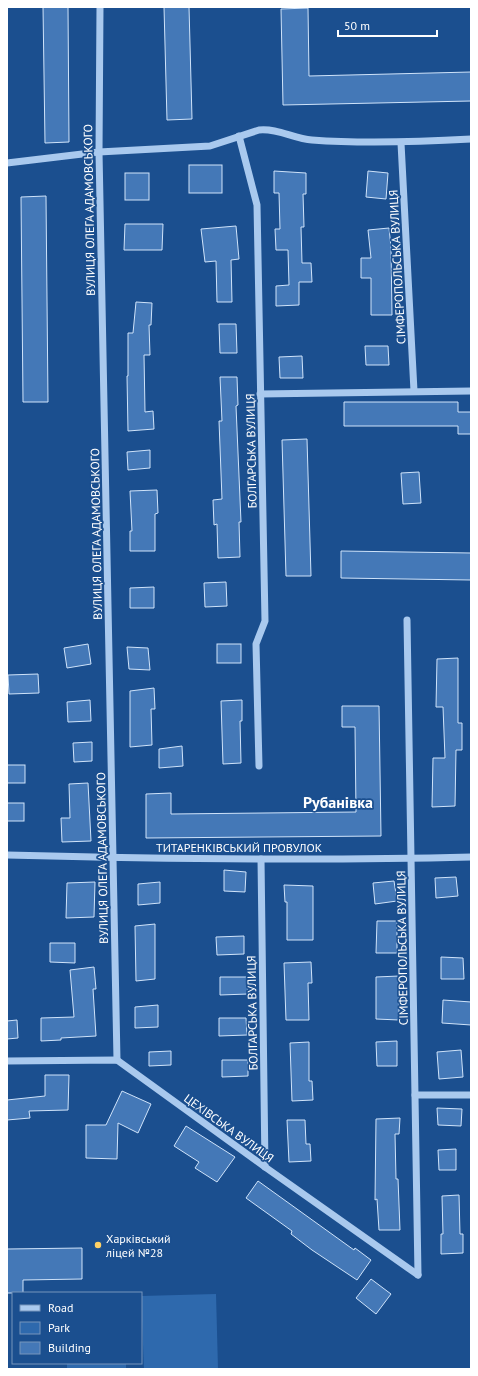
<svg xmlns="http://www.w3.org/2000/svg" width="478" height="1376" viewBox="0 0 478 1376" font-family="'PT Sans',sans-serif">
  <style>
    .green { fill: #2e69ad }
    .building { fill: #4478b7; stroke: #cfe3fa }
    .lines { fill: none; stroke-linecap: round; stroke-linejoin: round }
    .minor { stroke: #a9c9ee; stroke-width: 7 }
    .poi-dot { fill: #ffd166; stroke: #1b4f8f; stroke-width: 1.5 }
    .labels { text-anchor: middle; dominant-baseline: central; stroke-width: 3.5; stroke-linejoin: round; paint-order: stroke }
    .street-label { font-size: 12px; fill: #fff; stroke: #1b4f8f }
    .poi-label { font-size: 12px; fill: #fff; stroke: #1b4f8f; text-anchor: start }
    .district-label { font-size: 16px; font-weight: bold; fill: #fff; stroke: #1b4f8f }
  </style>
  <rect width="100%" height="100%" fill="#1b4f8f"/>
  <!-- green -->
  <g class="green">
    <path d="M216 1294 218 1369H144L141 1296Z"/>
    <rect x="67" y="1363" width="59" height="6"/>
  </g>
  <!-- building -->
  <g class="building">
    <path d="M43 7H68L69 142 45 143Z"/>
    <path d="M164 7H189L192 119 167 120Z"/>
    <path d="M308 8 309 76 471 72V101L283 105 281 9Z"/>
    <rect x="189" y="165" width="33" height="28"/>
    <path d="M274 171 306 173V194H303L304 227H301L302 263H311L312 282H299V305L276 306V286L289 285 288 250H276L275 229H280L279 193H274Z"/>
    <path d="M368 171 388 173 386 199 366 197Z"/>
    <rect x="125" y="173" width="24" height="27"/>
    <path d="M46 196 48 402H23L21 197Z"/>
    <path d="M125 224H163L162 250H124Z"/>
    <path d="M236 226 239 259 231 260 232 302H217L216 261 205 262 201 229Z"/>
    <path d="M389 228 391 247 392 315H371V278H361V258H371L368 230Z"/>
    <path d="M136 302 152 303 151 325H149L150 355H144L145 412 153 411 154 429 128 431 127 376H128V333H133Z"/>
    <path d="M219 324H236L237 353H220Z"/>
    <path d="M365 346H388L389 365H366Z"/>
    <path d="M302 356 303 378H280L279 357Z"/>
    <path d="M220 377H237L238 405 236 406 241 522H239L240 557 218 558 217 524 214 525 213 500 222 499 219 421H222Z"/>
    <path d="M344 402H458V412H471V434H458V426H344Z"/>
    <path d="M307 439 311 576H286L282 440Z"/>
    <path d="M150 450V468L128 470 127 452Z"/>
    <path d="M419 472 421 503 403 504 401 473Z"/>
    <path d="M157 490 158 513 155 514V551H130V531H132L130 491Z"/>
    <path d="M341 551 471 553V580L341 578Z"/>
    <path d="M226 582 227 606 205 607 204 583Z"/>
    <path d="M154 587V608H130V588Z"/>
    <path d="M88 644 91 664 67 668 64 648Z"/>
    <rect x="217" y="644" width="24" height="19"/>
    <path d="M127 647 148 648 150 670 129 669Z"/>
    <path d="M458 658V723H462V750H456L455 806 432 807 433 758H445L443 707H436L437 659Z"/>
    <path d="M38 674 39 693 9 694 8 675Z"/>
    <path d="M154 688 155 709H151L152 745 130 747V691Z"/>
    <path d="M90 700 91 721 68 722 67 702Z"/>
    <path d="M242 700V721H240L241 763 223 764 221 701Z"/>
    <path d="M342 706H379L381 836 146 838V794L171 793V814L356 812 355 727H342Z"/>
    <path d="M92 742V761L74 762 73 743Z"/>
    <path d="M182 746 183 766 159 768V749Z"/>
    <rect x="7" y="765" width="18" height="18"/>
    <path d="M88 783 91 841 62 842 61 818H70L69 784Z"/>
    <rect x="7" y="803" width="17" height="18"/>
    <path d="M224 870 246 872 245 892 224 891Z"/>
    <path d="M456 877 458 896 436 898 435 878Z"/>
    <path d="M394 881 397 901 375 904 373 883Z"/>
    <path d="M95 882 94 917 66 918 67 883Z"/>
    <path d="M160 882V903L138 905V884Z"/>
    <path d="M284 885 313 886V940H287V902H285Z"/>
    <path d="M377 921H397V953H376Z"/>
    <path d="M155 924V979L136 981 135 926Z"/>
    <path d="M244 936V954L217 955 216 937Z"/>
    <path d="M50 943H75V963L50 962Z"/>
    <path d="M441 957 463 958 464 979H441Z"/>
    <path d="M311 962 312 983H308L309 1020H286L284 963Z"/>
    <path d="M94 967 96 989H93L96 1036 61 1038V1040L41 1041V1018L74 1017 70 970Z"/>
    <path d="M399 976V1020L376 1019V977Z"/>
    <path d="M220 977H247L248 994 220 995Z"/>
    <path d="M443 1000 471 1002V1025L442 1023Z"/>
    <path d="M158 1005V1027L135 1028V1007Z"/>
    <path d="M219 1018H246L247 1035 219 1036Z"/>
    <path d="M17 1020 18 1038 7 1039V1021Z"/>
    <path d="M397 1041V1066H377L376 1042Z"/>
    <path d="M309 1042V1081H312L313 1100 292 1101 290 1043Z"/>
    <path d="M461 1050 463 1077 439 1079 437 1052Z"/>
    <path d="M171 1051V1065L149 1066V1052Z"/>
    <path d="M222 1060H248V1076L222 1077Z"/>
    <path d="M45 1075H69L68 1110 29 1111 30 1118 7 1120V1100L45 1096Z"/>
    <path d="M122 1091 151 1104 138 1133 118 1123 117 1159 86 1158V1125H106Z"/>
    <path d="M437 1108 462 1109 461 1126 438 1125Z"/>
    <path d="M400 1118 399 1134H395L396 1179H398L400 1230H379L377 1199 375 1200 376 1119Z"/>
    <path d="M287 1120H305L306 1144H310L311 1161 289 1162Z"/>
    <path d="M186 1126 235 1157 217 1182 195 1168 199 1162 174 1146Z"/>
    <path d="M456 1149V1170H439L438 1150Z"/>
    <path d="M258 1181 354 1250 355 1248 371 1260 357 1280 312 1250 291 1234 292 1231 246 1198Z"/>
    <path d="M459 1195 460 1234H463V1253L441 1254V1234H443L442 1196Z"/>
    <path d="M82 1248V1279L23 1280V1293H7V1249Z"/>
    <path d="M371 1279 391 1294 376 1314 356 1298Z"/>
  </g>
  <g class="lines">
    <!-- minor -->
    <g class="minor">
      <path d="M100 7 99 152 117 1060"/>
      <path d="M239 136 257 205 265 621 256 644 259 766"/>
      <path d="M401 143 414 391"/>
      <path d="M7 163 99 152 210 146 259 130C278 128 294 139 312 140 365 144 418 142 471 139"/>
      <path d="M260 394 471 391"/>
      <path d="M407 620 418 1275"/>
      <path d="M7 855C162 859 316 861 471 857"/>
      <path d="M261 859 265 1167"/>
      <path d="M7 1061 117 1060 265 1167 418 1275"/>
      <path d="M415 1095H471"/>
    </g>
  </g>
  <!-- markers -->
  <circle class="poi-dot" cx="98" cy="1245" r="4"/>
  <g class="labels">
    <!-- street labels -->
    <g class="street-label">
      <text transform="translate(89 210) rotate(-91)">ВУЛИЦЯ ОЛЕГА АДАМОВСЬКОГО</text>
      <text transform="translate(397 267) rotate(-93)">СІМФЕРОПОЛЬСЬКА ВУЛИЦЯ</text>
      <text transform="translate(251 451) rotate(-91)">БОЛГАРСЬКА ВУЛИЦЯ</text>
      <text transform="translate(96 534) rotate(-91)">ВУЛИЦЯ ОЛЕГА АДАМОВСЬКОГО</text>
      <text x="239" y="847">ТИТАРЕНКІВСЬКИЙ ПРОВУЛОК</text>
      <text transform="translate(102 858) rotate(-91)">ВУЛИЦЯ ОЛЕГА АДАМОВСЬКОГО</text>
      <text transform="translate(402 948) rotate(-91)">СІМФЕРОПОЛЬСЬКА ВУЛИЦЯ</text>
      <text transform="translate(252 1013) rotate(-91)">БОЛГАРСЬКА ВУЛИЦЯ</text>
      <text transform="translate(229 1128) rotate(36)">ЦЕХІВСЬКА ВУЛИЦЯ</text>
    </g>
    <!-- poi labels -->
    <g class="poi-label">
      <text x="106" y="1238">Харківський<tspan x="106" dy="14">ліцей №28</tspan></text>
    </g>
    <!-- district labels -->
    <g class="district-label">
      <text x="338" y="802">Рубанівка</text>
    </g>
  </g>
  <!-- border -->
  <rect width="478" height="1376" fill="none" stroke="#ffffff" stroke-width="16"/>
  <!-- legend -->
  <rect x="12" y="1292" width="130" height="72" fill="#1b4f8f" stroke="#7695bc"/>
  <rect x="20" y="1305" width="20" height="6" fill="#a9c9ee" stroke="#7695bc"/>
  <text x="48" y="1312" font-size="12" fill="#ffffff">Road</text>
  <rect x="20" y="1322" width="20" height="12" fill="#2e69ad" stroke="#7695bc"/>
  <text x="48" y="1332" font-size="12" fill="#ffffff">Park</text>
  <rect x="20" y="1342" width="20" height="12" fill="#4478b7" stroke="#7695bc"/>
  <text x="48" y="1352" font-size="12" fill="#ffffff">Building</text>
  <!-- scale -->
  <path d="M338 30v6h99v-6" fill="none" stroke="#ffffff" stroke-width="2"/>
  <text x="344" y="30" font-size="12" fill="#ffffff" stroke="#1b4f8f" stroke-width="3" paint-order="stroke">50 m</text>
</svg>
